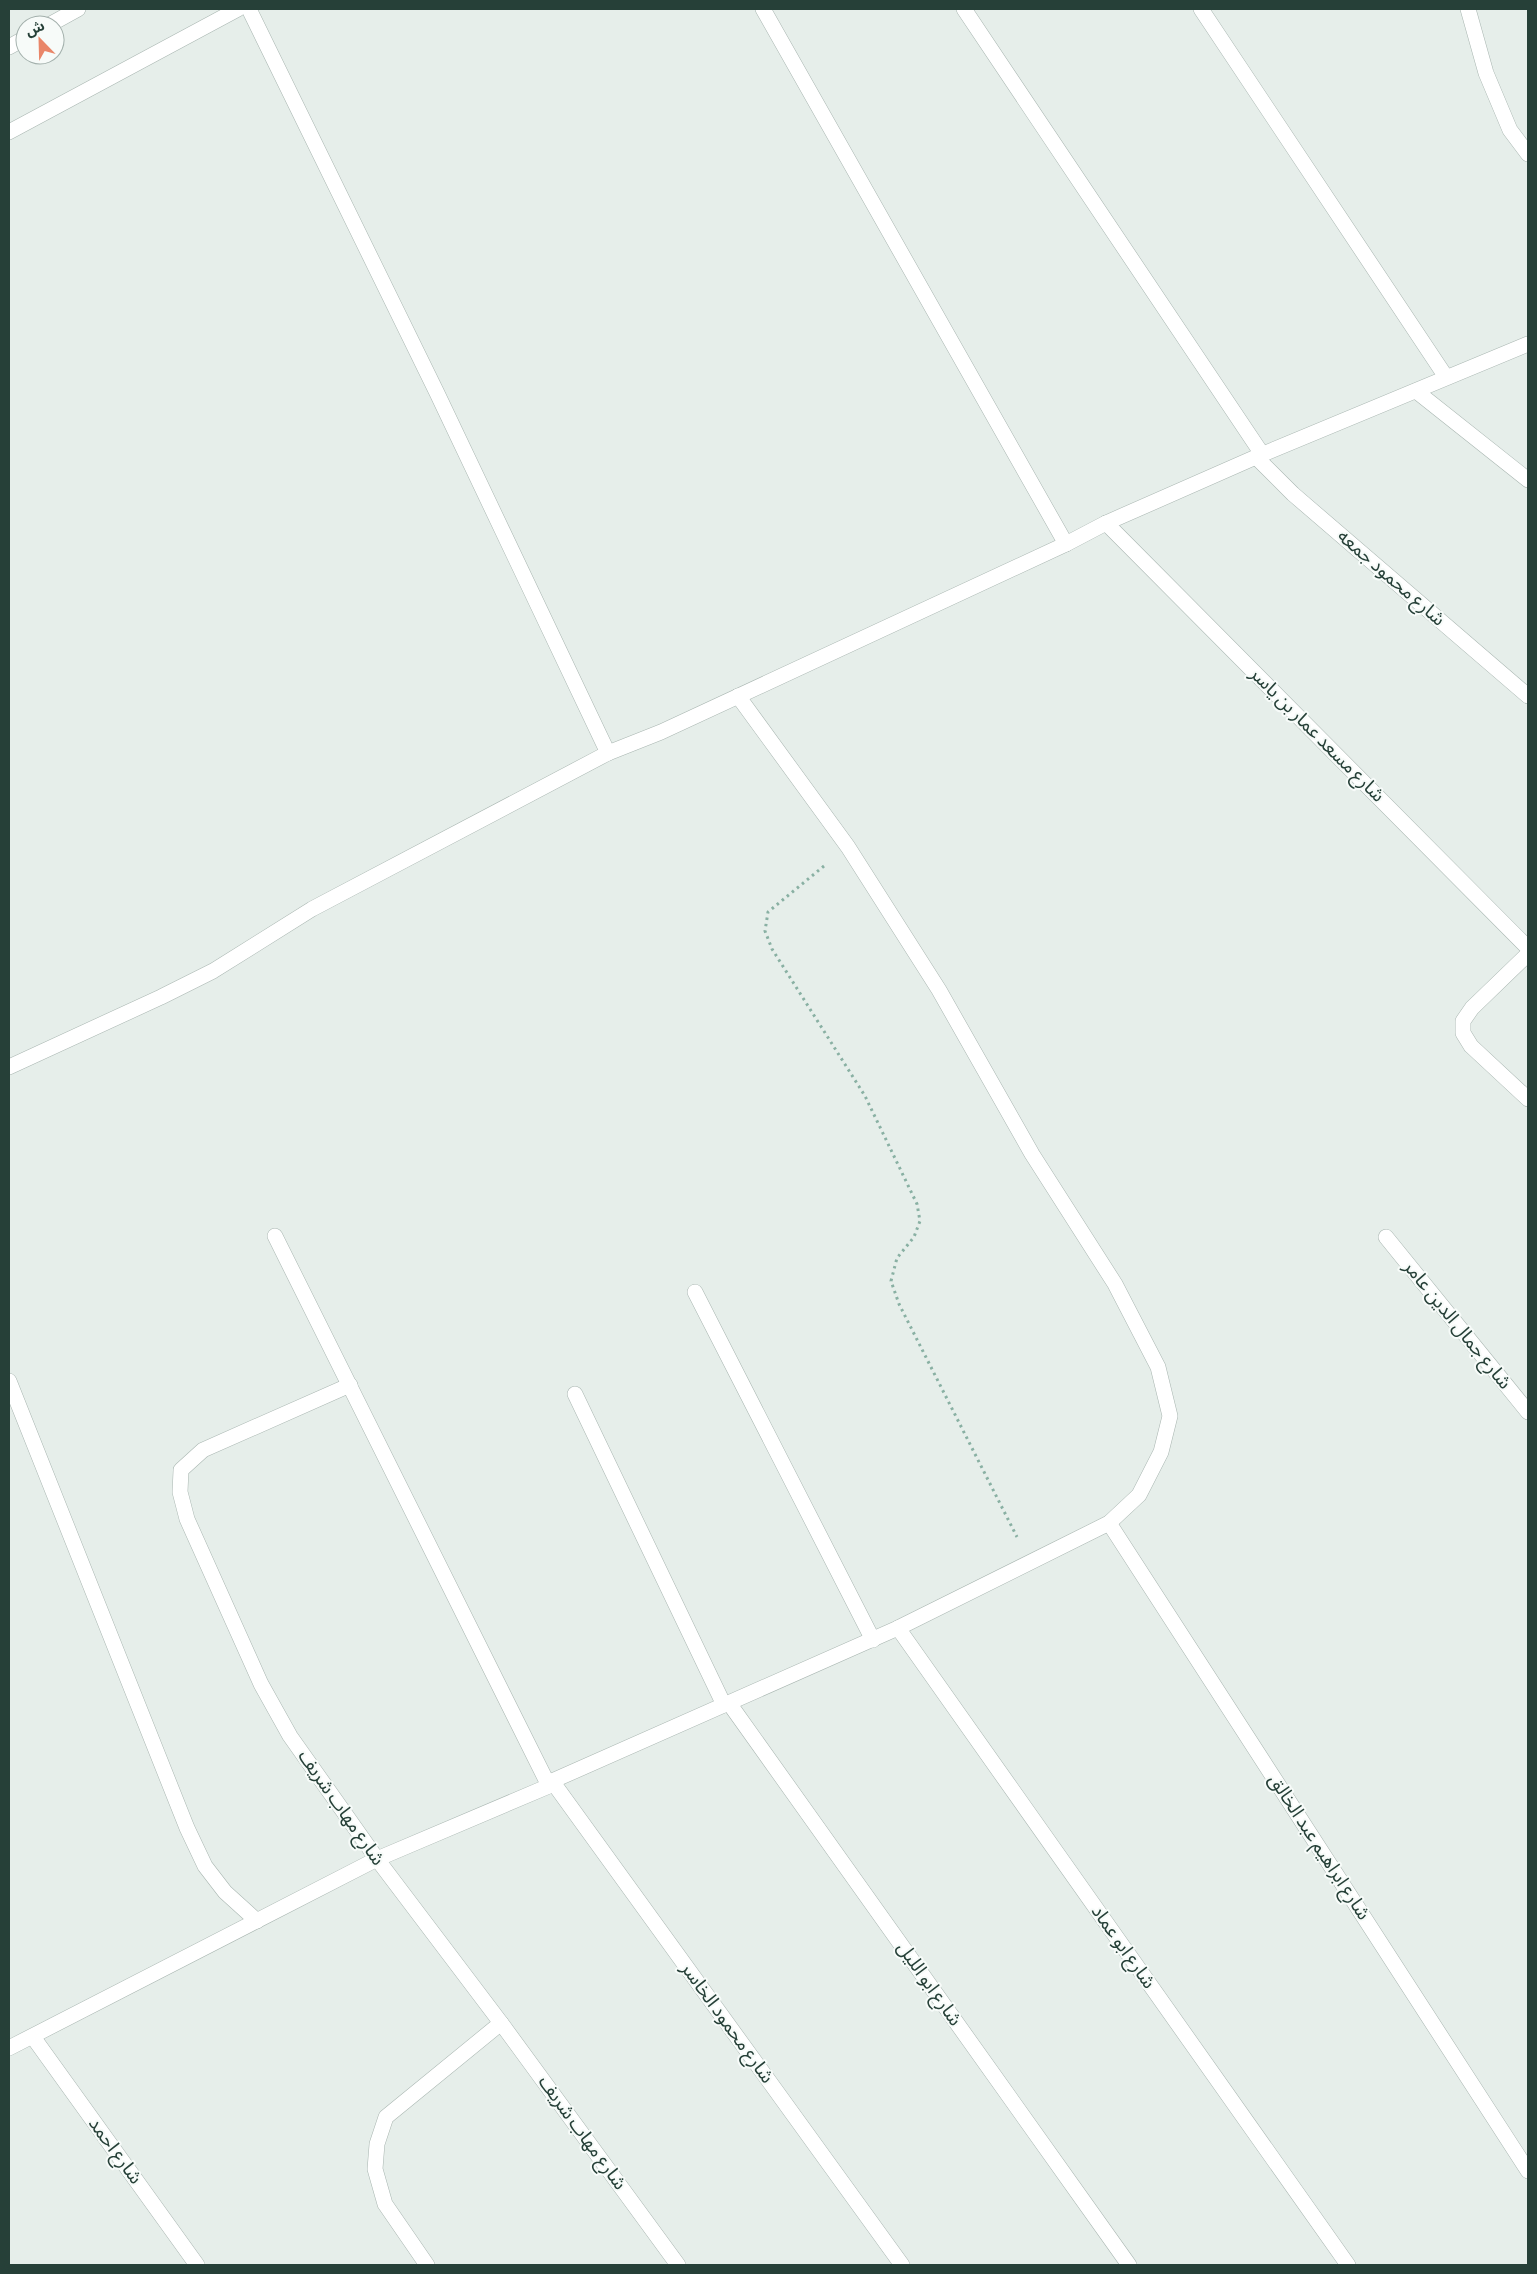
<svg xmlns="http://www.w3.org/2000/svg" width="1537" height="2274" viewBox="0 0 1537 2274" font-family="'Alegreya Sans','Noto Sans Arabic',sans-serif">
  <style>
    .lines { fill: none; stroke-linecap: round; stroke-linejoin: round }
    .service-casing { stroke: #a9b6b1; stroke-width: 16 }
    .minor-casing { stroke: #a9b6b1; stroke-width: 16 }
    .path { stroke: #89b0a3; stroke-width: 3; stroke-dasharray: 2.5 4; stroke-linecap: butt }
    .service { stroke: #fff; stroke-width: 15 }
    .minor { stroke: #fff; stroke-width: 15 }
    .labels { text-anchor: middle; dominant-baseline: central; stroke-width: 4; stroke-linejoin: round; paint-order: stroke }
    .street-label { font-size: 19px; fill: #264038; stroke: #f7fbf9 }
  </style>
  <rect width="100%" height="100%" fill="#e6eeea"/>
  <g class="lines">
    <!-- service casing -->
    <g class="service-casing">
      <path id="service" d="M1201 9 1446 377"/>
    </g>
    <!-- minor casing -->
    <g class="minor-casing">
      <g id="minor">
        <path d="M249 9 437 393 608 753 661 732 1066 544 1106 523 1256 457 1528 344"/>
        <path d="M763 9 1066 544"/>
        <path d="M964 9 1262 454"/>
        <path d="M1468 9 1486 73 1510 130 1528 154"/>
        <path d="M49 25 78 9"/>
        <path d="M9 47 25 38"/>
        <path d="M9 132 238 9"/>
        <path d="M1416 391 1528 480"/>
        <path d="M1256 457 1293 494 1528 696"/>
        <path d="M1106 523 1528 948"/>
        <path d="M1528 954 1472 1008 1463 1021V1033L1471 1046 1528 1099"/>
        <path d="M9 1067 161 997 213 971 312 909 608 753"/>
        <path d="M275 1236 549 1786"/>
        <path d="M1386 1237 1528 1412"/>
        <path d="M695 1292 873 1640"/>
        <path d="M9 1381 187 1828 205 1866 225 1892 257 1921"/>
        <path d="M350 1385 203 1450 181 1470 180 1492 187 1519 261 1684 290 1736 377 1859 501 2023 678 2265"/>
        <path d="M575 1394 724 1705"/>
        <path d="M1109 1523 1528 2171"/>
        <path d="M898 1628 1348 2265"/>
        <path d="M729 1703 1129 2265"/>
        <path d="M552 1781 902 2265"/>
        <path d="M33 2037 197 2265"/>
        <path d="M9 2048 377 1859 549 1786 552 1781 898 1628 1109 1523 1139 1495 1161 1452 1170 1416 1158 1367 1115 1284 1032 1154 939 990 848 847 738 696"/>
        <path d="M427 2265 385 2204 375 2169 377 2144 386 2117 501 2023"/>
      </g>
    </g>
    <!-- path -->
    <path class="path" d="M824 866 768 912 765 931 772 949 865 1096 917 1204 920 1221 914 1237 897 1258 891 1281 899 1304 1017 1537"/>
    <!-- service -->
    <use href="#service" class="service"/>
    <!-- minor -->
    <use href="#minor" class="minor"/>
  </g>
  <g class="labels">
    <!-- street labels -->
    <g class="street-label">
      <text transform="translate(1391 578) rotate(41)">شارع محمود جمعه</text>
      <text transform="translate(1317 735) rotate(45)">شارع مسعد عمار بن ياسر</text>
      <text transform="translate(1457 1325) rotate(51)">شارع جمال الدين عامر</text>
      <text transform="translate(341 1808) rotate(55)">شارع مهاب شريف</text>
      <text transform="translate(1319 1847) rotate(57)">شارع ابراهيم عبد الخالق</text>
      <text transform="translate(1123 1947) rotate(55)">شارع ابو عماد</text>
      <text transform="translate(929 1984) rotate(55)">شارع ابو الليل</text>
      <text transform="translate(727 2023) rotate(54)">شارع محمود الخاسر</text>
      <text transform="translate(582 2133) rotate(54)">شارع مهاب شريف</text>
      <text transform="translate(115 2151) rotate(54)">شارع احمد</text>
    </g>
  </g>
  <!-- border -->
  <rect width="1537" height="2274" fill="none" stroke="#264038" stroke-width="20"/>
  <!-- north arrow -->
  <g transform="translate(40 40) rotate(337)"><circle r="24" fill="#f7fbf9" stroke="#a3b0ac"/>
  <path d="M0-4L9 19L0 12L-9 19Z" fill="#e98669"/>
  <text y="-8" font-size="14" font-weight="bold" text-anchor="middle" fill="#264038">ش</text>
  </g>
</svg>
